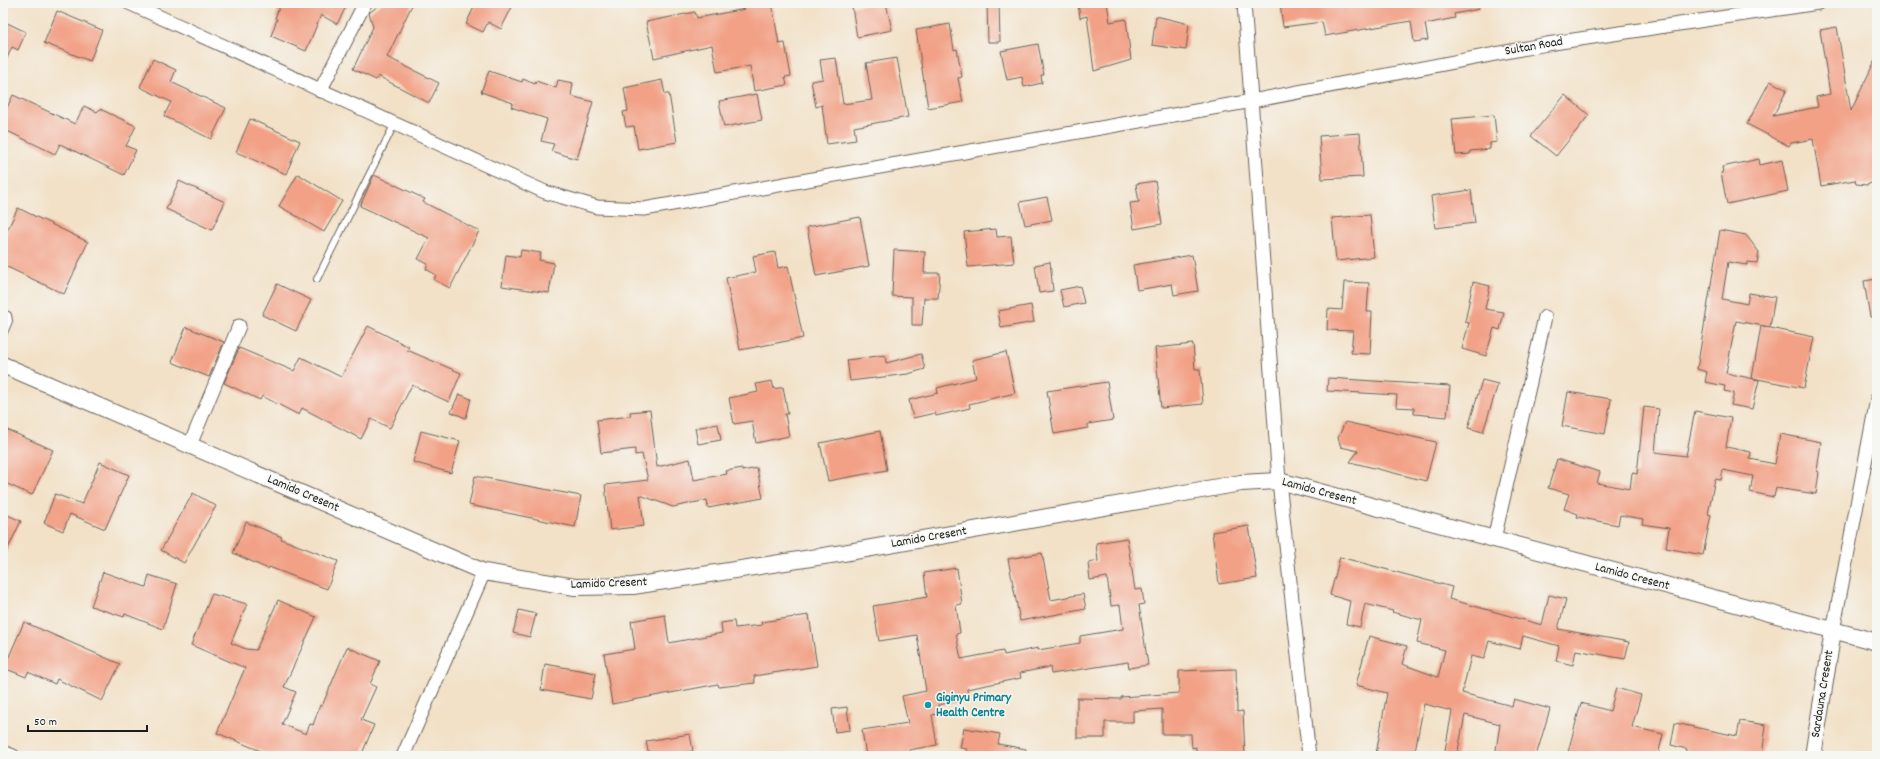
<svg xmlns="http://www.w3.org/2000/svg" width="1880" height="759" viewBox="0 0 1880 759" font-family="Dekko,sans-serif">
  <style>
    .building { fill: #f2a186 }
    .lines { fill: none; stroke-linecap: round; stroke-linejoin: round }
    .service-casing { stroke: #676158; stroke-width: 8 }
    .minor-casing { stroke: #676158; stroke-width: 15 }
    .tertiary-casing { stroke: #676158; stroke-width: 18 }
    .service { stroke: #fff; stroke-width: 6 }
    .minor { stroke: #fff; stroke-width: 13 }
    .tertiary { stroke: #fff; stroke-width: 16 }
    .culture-dot { fill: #0f9aa8; stroke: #f6f6f2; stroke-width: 1.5 }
    .labels { text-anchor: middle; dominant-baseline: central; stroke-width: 3; stroke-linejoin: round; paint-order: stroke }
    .street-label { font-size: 13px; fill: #1c1c1c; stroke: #f6f6f2 }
    .culture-label { font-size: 13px; font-weight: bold; fill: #0d838f; stroke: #f6f6f2; text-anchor: start }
  </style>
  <rect width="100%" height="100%" fill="#f6f6f2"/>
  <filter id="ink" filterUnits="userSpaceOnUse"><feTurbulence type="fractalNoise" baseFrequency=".025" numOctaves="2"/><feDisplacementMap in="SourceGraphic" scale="8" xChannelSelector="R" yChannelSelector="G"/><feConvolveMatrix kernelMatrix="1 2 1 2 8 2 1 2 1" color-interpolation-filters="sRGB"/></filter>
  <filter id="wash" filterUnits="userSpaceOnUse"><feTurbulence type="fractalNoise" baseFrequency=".012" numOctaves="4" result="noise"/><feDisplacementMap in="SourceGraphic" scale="16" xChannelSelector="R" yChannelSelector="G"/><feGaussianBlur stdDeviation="0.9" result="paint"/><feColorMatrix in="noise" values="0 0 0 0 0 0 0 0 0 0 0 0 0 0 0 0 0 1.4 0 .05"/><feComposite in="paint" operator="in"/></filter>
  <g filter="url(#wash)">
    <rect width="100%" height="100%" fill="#f2e1c7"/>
    <g id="blocks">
      <!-- building -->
      <g class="building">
        <path d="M281 3H348L337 24 321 15 306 51 271 36 277 19 275 18Z"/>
        <path d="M382 3H413L387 57 439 83 429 103 378 76 376 80 353 69 373 27 369 13Z"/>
        <path d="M476 3H514L501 29 488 22 483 32 466 24Z"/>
        <path d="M766 3H772L779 44 785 43 791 76 785 77 787 85 754 91 750 66 717 72 712 45 654 58 646 22 695 12 697 18 745 9 744 7Z"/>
        <path d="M874 3H886L892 30 857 37 852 7Z"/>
        <path d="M987 3H999L1000 42H988Z"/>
        <path d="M1078 3H1107L1110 22 1126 19 1131 60 1094 71 1087 16 1080 18Z"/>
        <path d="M1280 3H1478L1479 9 1454 14 1455 18 1425 24 1428 40 1414 42 1411 21 1325 36 1322 22 1283 27Z"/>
        <path d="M57 11 102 30 90 61 44 43Z"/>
        <path d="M1156 16 1189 24 1186 50 1152 45Z"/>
        <path d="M3 21 26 32 18 50 12 47 3 67Z"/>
        <path d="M950 24 954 50 957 49 962 77 958 78 963 102 928 108 916 30Z"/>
        <path d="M1837 27 1851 111 1877 56V180L1867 185 1856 184 1855 180 1821 186 1813 139 1791 143 1789 146 1747 124 1770 81 1787 90 1773 116 1818 107 1816 97 1830 94 1820 30Z"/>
        <path d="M1038 44 1044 75H1041L1042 83 1024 87 1022 77 1007 80 1001 51Z"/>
        <path d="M836 58 843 104 872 100 866 63 897 58 908 117 854 127 856 140 827 144 822 105 816 107 811 81 823 79 820 60Z"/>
        <path d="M153 59 176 70 171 82 226 108 211 139 164 116 171 102 140 87Z"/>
        <path d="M489 71 522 82 523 79 535 84 536 81 556 88 558 80 573 83 571 96 593 102 577 159 551 151 554 144 541 141 547 119 511 107 513 103 481 92Z"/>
        <path d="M662 80 665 94H669L677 142 638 149 634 126 626 127 623 112 628 111 624 88Z"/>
        <path d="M757 94 762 120 724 127 719 101Z"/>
        <path d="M13 95 75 124 84 106 97 112 100 109 136 126 126 146 136 150 124 175 60 144 55 154 3 129V116Z"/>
        <path d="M1565 95 1589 115 1556 156 1531 136Z"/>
        <path d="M1494 115 1497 142 1490 143V149L1470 151V154L1456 155 1452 119Z"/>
        <path d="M250 119 300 141 286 174 236 152Z"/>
        <path d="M1360 133 1363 177 1322 179 1319 136Z"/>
        <path d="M1759 159 1760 165 1782 160 1788 191 1727 204 1721 173 1723 172 1722 167Z"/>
        <path d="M298 174 342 201 324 232 279 206Z"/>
        <path d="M374 175 425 199 423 202 479 231 450 288 434 280 436 275 426 269 428 264 418 259 429 238 360 206Z"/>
        <path d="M179 181 225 202 212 230 166 209Z"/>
        <path d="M1155 181 1162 224 1134 229 1130 203 1139 202 1136 184Z"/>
        <path d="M1471 190 1475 223 1435 228 1431 196Z"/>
        <path d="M1047 197 1052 220 1025 225 1020 202Z"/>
        <path d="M18 208 88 242 64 294 3 265V239Z"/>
        <path d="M1370 215 1374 257 1336 261 1332 218Z"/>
        <path d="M860 217 869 266 816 276 807 227Z"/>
        <path d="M996 229 997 237 1011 236 1014 263 968 267 964 232Z"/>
        <path d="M1720 230 1746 235 1759 252 1757 263 1748 262 1747 265 1728 262 1722 299 1747 304 1749 293 1775 297 1770 327 1736 321 1726 373 1759 380 1752 409 1731 405 1734 393 1724 391 1725 386 1705 382 1707 372 1697 369Z"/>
        <path d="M521 250 541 253 539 260 554 263 549 293 502 286 506 255 520 257Z"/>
        <path d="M894 250 925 252 924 273H940L938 298H924L922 325H912V297L892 296Z"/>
        <path d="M775 252 778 268 788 266 803 338 740 350 726 278 756 272 753 256Z"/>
        <path d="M1192 255 1198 291 1174 295 1172 284 1137 290 1133 265Z"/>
        <path d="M1050 262 1053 291 1039 293 1035 265Z"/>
        <path d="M1877 279V316L1870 317 1864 281Z"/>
        <path d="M1344 282 1369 283 1367 312H1372L1370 354 1351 353 1353 331 1327 330 1328 309 1342 310Z"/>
        <path d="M1473 282 1490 286 1485 309 1504 312 1500 330 1494 328 1486 356 1462 349 1469 323 1465 322Z"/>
        <path d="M277 284 311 300 296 331 262 315Z"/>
        <path d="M1080 286 1084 303 1064 307 1060 290Z"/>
        <path d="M1031 305 1034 322 1001 328 998 311Z"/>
        <path d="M368 326 409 347 407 350 461 373 449 402 412 385 390 428 371 419 361 439 302 408 299 415 262 396 260 400 224 383 239 348 294 371 301 357 341 377Z"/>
        <path d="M1761 326 1814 337 1804 388 1752 378Z"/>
        <path d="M186 327 224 342 209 377 172 362Z"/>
        <path d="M1193 344 1195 369H1200L1203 404 1161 408 1155 348Z"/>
        <path d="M1006 352 1015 393 969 404 970 408 936 416 935 413 913 418 909 400 938 393 937 388 976 378 972 360Z"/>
        <path d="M921 354 925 369 908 374 850 381 847 360 885 355 886 363Z"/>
        <path d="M1328 378 1450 386 1447 417 1414 414V408L1396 407 1397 395 1327 391Z"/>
        <path d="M1482 380 1498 384 1483 432 1468 428Z"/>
        <path d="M772 381 774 389 783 387 788 414H785L789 436 756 443 752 421 734 424 729 398 758 392 756 384Z"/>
        <path d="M1107 382 1113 420 1088 424V428L1054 434 1047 391Z"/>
        <path d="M1568 392 1611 399 1605 434 1562 426Z"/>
        <path d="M459 394 471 399 466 418 451 412Z"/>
        <path d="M1644 407 1659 409 1655 452 1686 456 1695 411 1731 418 1726 447 1751 452 1750 459 1775 464 1780 434 1821 442 1817 471 1819 472 1816 494 1776 488 1774 497 1750 492 1753 476 1723 470 1721 480 1715 479 1708 514 1711 515 1703 555 1666 548 1669 528 1642 524 1643 519 1620 515 1618 525 1577 517 1578 514 1564 509 1569 494 1548 488 1557 459 1600 472 1597 483 1630 489 1632 473 1637 474Z"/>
        <path d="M650 410 657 467 690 459 694 480 727 474 726 471 742 468V471L757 468 763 498 708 508 707 500 673 507 640 495 644 526 610 530 605 485 648 480 642 454 635 455V449L601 453 597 420 631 416 630 412Z"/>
        <path d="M1345 422 1436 442 1426 481 1350 462 1358 451 1341 447 1338 438Z"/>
        <path d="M718 424 721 440 698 444 695 428Z"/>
        <path d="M3 428 53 450 32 495 3 482Z"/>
        <path d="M421 431 460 441 451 473 413 462Z"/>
        <path d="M880 431 887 470 828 481 820 443Z"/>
        <path d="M100 462 129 475 105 529 70 514 63 531 44 523 55 494 82 504Z"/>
        <path d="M475 476 581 496 575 527 469 505Z"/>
        <path d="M193 493 216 506 184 563 161 550Z"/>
        <path d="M3 513 21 521 3 559Z"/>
        <path d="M246 522 282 537 281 539 338 561 327 589 269 567 268 569 233 553Z"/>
        <path d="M1249 526 1257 578 1219 584 1212 532Z"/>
        <path d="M1127 538 1135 590 1142 589 1144 604 1139 605 1148 665 1129 668 1128 662 1051 674 1050 667 1020 673 1021 678 967 689 969 699 938 705 939 714 932 715 937 745 909 750 910 756H866L862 730 908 723 902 696 926 691 917 635 879 641 873 606 927 597 924 573 957 568 962 604 956 605 960 633 956 634 961 659 1003 651 1004 655 1038 648V650L1080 643V636L1123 629 1120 605 1111 606 1107 577 1090 580 1088 563 1098 561 1096 543Z"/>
        <path d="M1042 553 1051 600 1083 594 1086 609 1020 621 1008 559Z"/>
        <path d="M1340 557 1452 587 1449 599 1542 625 1549 595 1566 599 1558 629 1629 642 1625 659 1576 650 1573 665 1556 661 1559 646 1523 636 1520 649 1489 641 1484 659 1471 656 1462 693 1512 706 1514 699 1550 709 1536 756H1495L1500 724 1465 715 1457 756H1444L1452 711 1424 704 1414 756H1388L1376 754 1387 693 1356 685 1369 636 1407 646 1402 664 1438 677 1445 650 1417 643 1422 620 1392 612 1393 611 1365 604 1360 627 1346 624 1350 601 1330 595Z"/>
        <path d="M103 572 146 587 149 575 177 584 163 629 125 614 124 617 91 606Z"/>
        <path d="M212 594 247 604 231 643 246 649 256 650 278 600 316 617 284 687 296 692 282 724 306 734 310 724 313 725 320 705 322 706 347 647 380 661 370 684 376 687 361 720 374 725 361 756H273L217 733 245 668 191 645Z"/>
        <path d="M519 610 536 614 530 637 513 633Z"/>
        <path d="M665 615 669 643 722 633 721 623 734 621 735 628 762 625 761 622 809 615 817 666 754 676 755 683 719 687 718 684 612 704 604 654 635 649 631 621Z"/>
        <path d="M24 622 120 664 102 701 57 679 55 684 28 672 26 677 4 668Z"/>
        <path d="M545 664 596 673 591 699 541 690Z"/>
        <path d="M1236 669 1237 712 1243 711 1245 755 1196 756V747L1192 748 1191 734H1162V709L1133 711V722H1105V738H1077V698L1121 699V697L1179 693V671Z"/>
        <path d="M1616 688 1641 695 1632 727 1663 734 1658 756H1567L1581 703 1610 711Z"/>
        <path d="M847 707 850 730 835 732 832 709Z"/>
        <path d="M1740 721 1766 725 1762 756H1686L1687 749 1671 745 1675 723 1737 736Z"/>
        <path d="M964 728 1000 734 998 744 1026 749 1025 756H966L967 749 960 748Z"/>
        <path d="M690 734 693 751 664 756H649L646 741Z"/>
      </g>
    </g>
  </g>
  <g filter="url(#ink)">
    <use href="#blocks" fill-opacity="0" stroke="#676158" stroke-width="1"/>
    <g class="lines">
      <!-- service casing -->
      <g class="service-casing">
        <g id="service">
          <path d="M317 279 394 125"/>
          <path d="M3 313 8 315 9 321 3 335"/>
        </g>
      </g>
      <!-- minor casing -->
      <g class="minor-casing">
        <g id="minor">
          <path d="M129 3 545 192 597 207 644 209 1252 101 1547 44 1818 3"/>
          <path d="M1244 3 1279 481 1309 756"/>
          <path d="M320 91 365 3"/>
          <path d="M190 445 239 326"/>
          <path d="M1494 539 1545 317"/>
          <path d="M1833 631 1877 399"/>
          <path d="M3 752 13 756"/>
          <path d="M403 756 484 572"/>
        </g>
      </g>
      <!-- tertiary casing -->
      <g class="tertiary-casing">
        <g id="tertiary">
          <path d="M3 365 484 572 575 587 633 586 843 553 1241 483 1279 481 1877 642"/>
          <path d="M1813 756 1833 631"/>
        </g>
      </g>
      <!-- service -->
      <use href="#service" class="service"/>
      <!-- minor -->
      <use href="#minor" class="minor"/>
      <!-- tertiary -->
      <use href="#tertiary" class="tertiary"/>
    </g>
  </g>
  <!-- markers -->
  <circle class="culture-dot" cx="928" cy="705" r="4"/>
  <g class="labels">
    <!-- street labels -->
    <g class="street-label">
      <text transform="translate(1534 47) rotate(-10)">Sultan Road</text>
      <text transform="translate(1319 492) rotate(15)">Lamido Cresent</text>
      <text transform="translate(303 494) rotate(23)">Lamido Cresent</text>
      <text transform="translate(929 538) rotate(-10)">Lamido Cresent</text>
      <text transform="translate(1632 577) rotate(15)">Lamido Cresent</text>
      <text transform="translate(609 584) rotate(-2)">Lamido Cresent</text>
      <text transform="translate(1823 694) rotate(-81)">Sardauna Cresent</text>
    </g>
    <!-- culture labels -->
    <g class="culture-label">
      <text x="936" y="698">Giginyu Primary<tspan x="936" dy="15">Health Centre</tspan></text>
    </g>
  </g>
  <!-- margin -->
  <rect width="1880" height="759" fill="none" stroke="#f6f6f2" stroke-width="16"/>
  <!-- scale -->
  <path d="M28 725v6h119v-6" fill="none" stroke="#1c1c1c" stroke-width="2"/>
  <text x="34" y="725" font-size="12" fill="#1c1c1c" stroke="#f6f6f2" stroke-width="3" paint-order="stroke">50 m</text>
</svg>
